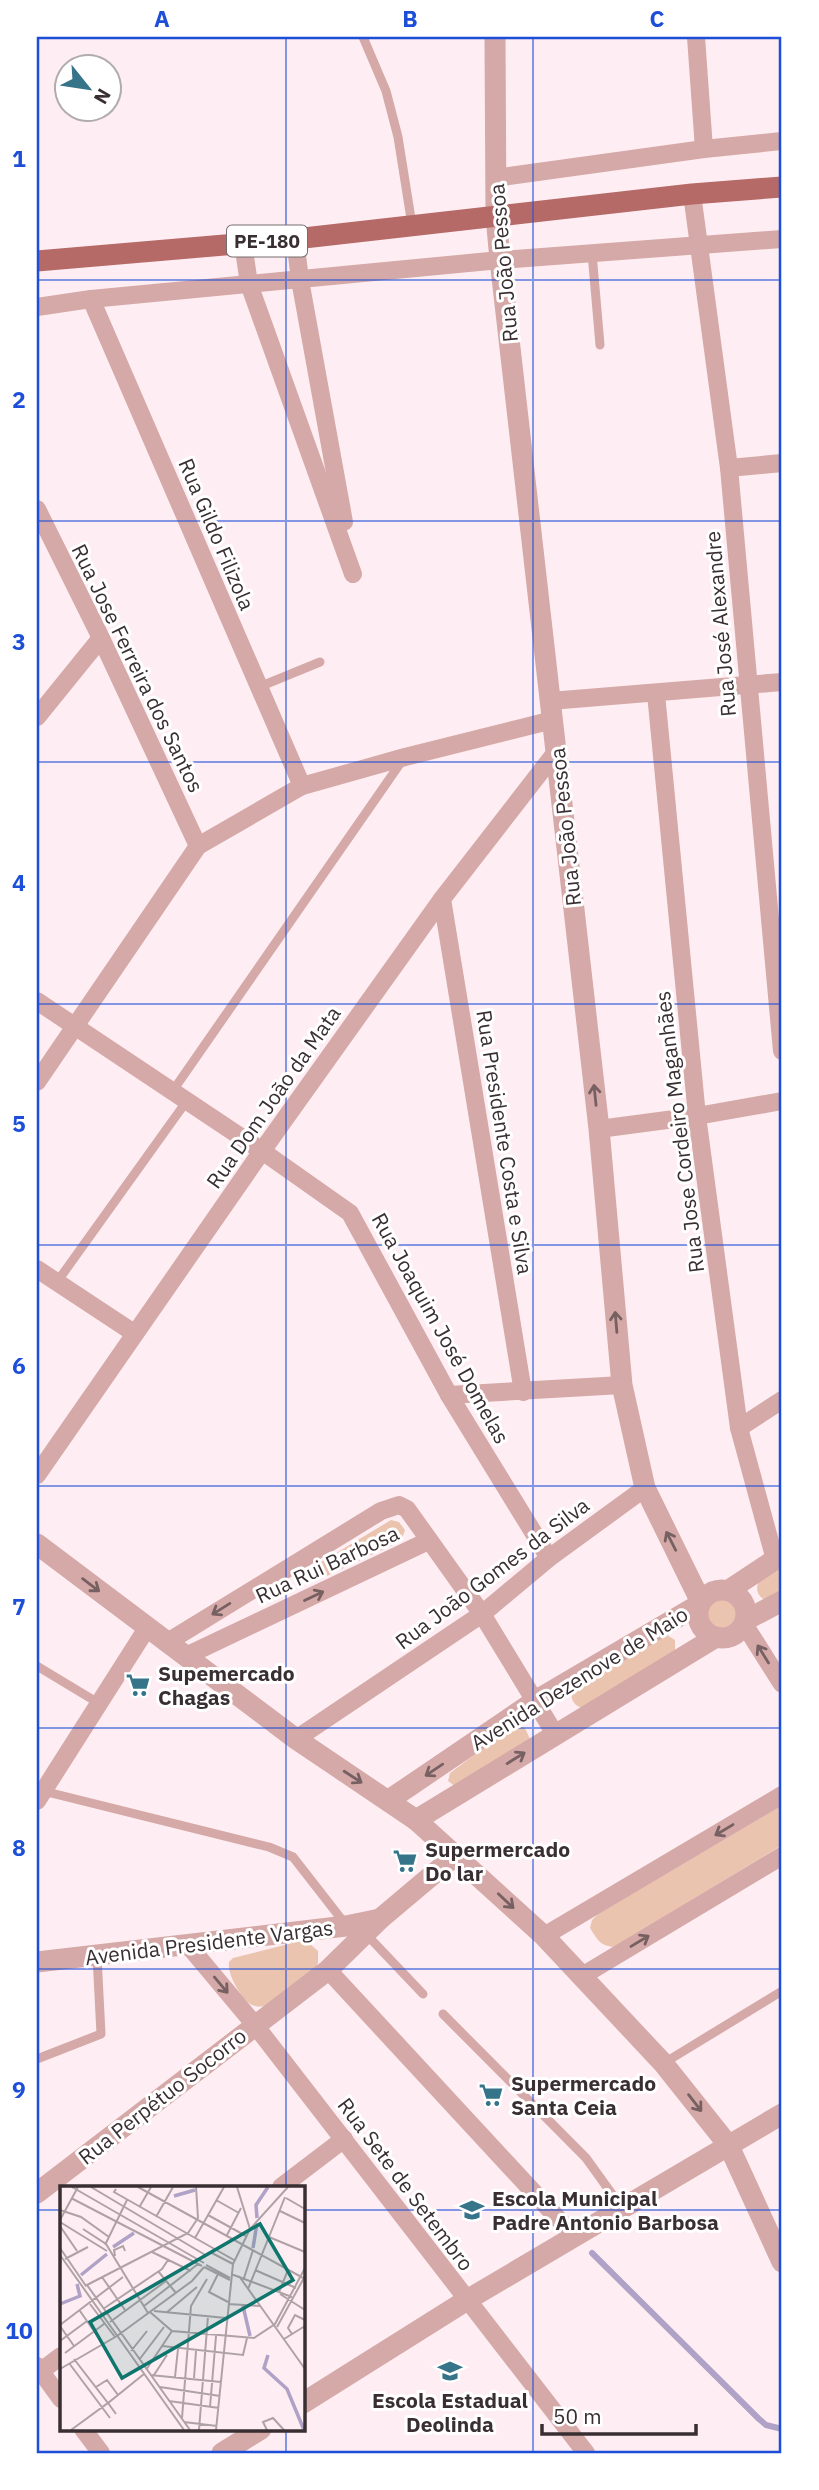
<svg xmlns="http://www.w3.org/2000/svg" width="819" height="2490" viewBox="0 0 819 2490" font-family="'IBM Plex Sans',sans-serif">
  <style>
    .green { fill: #ebc4b0 }
    .lines { fill: none; stroke-linecap: round; stroke-linejoin: round }
    .stream { stroke: #b0a1c6; stroke-width: 6 }
    .service { stroke: #d5a9a7; stroke-width: 9 }
    .minor { stroke: #d5a9a7; stroke-width: 18 }
    .tertiary { stroke: #d5a9a7; stroke-width: 21 }
    .primary { stroke: #b66a67; stroke-width: 21 }
    .oneway { stroke: #776061 }
    .grid { fill: none; stroke: #1d4ed8; stroke-width: 2; stroke-opacity: 0.55 }
    .labels { text-anchor: middle; dominant-baseline: central; stroke-width: 6; stroke-linejoin: round; paint-order: stroke }
    .shield { fill: #fff; stroke: #746d70; stroke-width: 2 }
    .shield-label { font-size: 19px; font-weight: bold; fill: #392f32 }
    .street-label { font-size: 21px; fill: #392f32; stroke: #fff }
    .poi-label { font-size: 21px; font-weight: bold; fill: #392f32; stroke: #fff; text-anchor: start }
    .inset-river { fill: none; stroke: #b0a1c6; stroke-width: 3.5 }
    .inset-road { fill: none; stroke: #afa2a6; stroke-width: 2 }
    .view { fill: #0f766e; fill-opacity: 0.15; stroke: #0f766e; stroke-width: 3.5 }
    .inset-edge { fill: none; stroke: #392f32; stroke-width: 3.5 }
    .neatline { fill: none; stroke: #1d4ed8; stroke-width: 2.5 }
    .grid-label { font-size: 23px; text-anchor: middle; font-weight: bold; fill: #1d4ed8 }
  </style>
  <rect width="100%" height="100%" fill="#feeef3"/>
  <!-- green -->
  <g class="green">
    <path d="M391 1520 399 1522 405 1530 401 1541 314 1582 304 1579 308 1570Z"/>
    <path d="M782 1565V1596L763 1599C756 1594 756 1588 759 1580Z"/>
    <circle cx="723" cy="1614" r="18"/>
    <path d="M665 1634 675 1640V1653L584 1708C573 1707 569 1697 573 1688Z"/>
    <path d="M514 1725 525 1728 530 1739 456 1787 448 1781 450 1773Z"/>
    <path d="M782 1805V1845L614 1947C600 1946 597 1939 590 1928L592 1920 598 1914Z"/>
    <path d="M300 1941 309 1943 318 1951V1963L314 1972 266 2006C260 2007 254 2007 249 2003 240 1996 227 1974 229 1962L233 1958Z"/>
  </g>
  <g class="lines">
    <!-- stream -->
    <path class="stream" d="M592 2253 759 2419 766 2425 782 2429"/>
    <!-- service -->
    <g class="service">
      <path d="M363 37 386 91 398 137 412 225"/>
      <path d="M592 253 600 345"/>
      <path d="M259 687 320 662"/>
      <path d="M172 1092 404 758"/>
      <path d="M57 1282 186 1102"/>
      <path d="M37 1666 100 1704"/>
      <path d="M43 1791 269 1847 293 1857 346 1925"/>
      <path d="M366 1934 423 1994"/>
      <path d="M443 2014 586 2158 622 2208"/>
      <path d="M37 2059 101 2034 97 1956"/>
      <path d="M664 2063 782 1991"/>
    </g>
    <!-- minor -->
    <g class="minor">
      <path d="M696 37 704 149"/>
      <path d="M495 178 704 149 782 141"/>
      <path d="M692 194 729 468 782 1051"/>
      <path d="M295 239 300 280 344 522"/>
      <path d="M243 243 249 284 353 574"/>
      <path d="M91 299 302 786"/>
      <path d="M37 307 91 299 500 260 782 239"/>
      <path d="M729 468 782 463"/>
      <path d="M37 509 101 638 198 846"/>
      <path d="M656 694 697 1116 739 1428 775 1560"/>
      <path d="M550 701 782 682"/>
      <path d="M37 717 101 638"/>
      <path d="M442 899 523 1392"/>
      <path d="M37 1001 262 1151 350 1213 449 1395 549 1558"/>
      <path d="M37 1082 198 846 302 786 405 757 553 720"/>
      <path d="M599 1129 697 1116 782 1101"/>
      <path d="M37 1269 134 1333"/>
      <path d="M449 1395 622 1385"/>
      <path d="M739 1428 782 1400"/>
      <path d="M37 1475 262 1151 442 899 556 752"/>
      <path d="M744 1624 782 1684"/>
      <path d="M166 1643 381 1511 399 1505 407 1509 482 1614 555 1734"/>
      <path d="M186 1656 428 1541"/>
      <path d="M296 1739 482 1614 549 1558 645 1488"/>
      <path d="M37 1801 147 1628"/>
      <path d="M544 1936 782 1795"/>
      <path d="M188 1945 255 2025 586 2453"/>
      <path d="M328 1970 575 2237"/>
      <path d="M582 1976 782 1856"/>
      <path d="M281 2187 344 2139"/>
      <path d="M37 2366 61 2399"/>
      <path d="M37 2374 61 2356"/>
      <path d="M83 2429 101 2453"/>
    </g>
    <!-- tertiary -->
    <g class="tertiary">
      <path d="M495 37 496 216 500 260 599 1129 622 1385 645 1488 701 1602"/>
      <path d="M37 1544 296 1739 416 1820 544 1936 663 2063 729 2146 782 2262"/>
      <circle cx="722" cy="1614" r="24"/>
      <path d="M729 1590 782 1555"/>
      <path d="M746 1620 782 1601"/>
      <path d="M389 1800 535 1701 700 1604"/>
      <path d="M416 1820 716 1637"/>
      <path d="M37 1962 346 1926 380 1919"/>
      <path d="M37 2193 328 1970 380 1919 456 1855"/>
      <path d="M303 2403 467 2300 782 2114"/>
      <path d="M222 2453 261 2429"/>
    </g>
    <!-- primary -->
    <path class="primary" d="M37 261 295 239 692 194 782 187"/>
  </g>
  <!-- one-way arrows -->
  <defs><path id="oneway-shaft" d="M-6 0H5M1.5-3L5.5 0L1.5 3" fill="none" stroke-width="1.6" stroke-linecap="round" stroke-linejoin="round" transform="scale(1.75)"/></defs>
  <g class="oneway">
    <use href="#oneway-shaft" transform="translate(595 1095) rotate(-96)"/>
    <use href="#oneway-shaft" transform="translate(616 1322) rotate(-95)"/>
    <use href="#oneway-shaft" transform="translate(671 1541) rotate(-117)"/>
    <use href="#oneway-shaft" transform="translate(91 1585) rotate(37)"/>
    <use href="#oneway-shaft" transform="translate(314 1596) rotate(-25)"/>
    <use href="#oneway-shaft" transform="translate(221 1609) rotate(148)"/>
    <use href="#oneway-shaft" transform="translate(763 1654) rotate(-122)"/>
    <use href="#oneway-shaft" transform="translate(516 1758) rotate(-32)"/>
    <use href="#oneway-shaft" transform="translate(434 1770) rotate(146)"/>
    <use href="#oneway-shaft" transform="translate(353 1777) rotate(33)"/>
    <use href="#oneway-shaft" transform="translate(724 1830) rotate(149)"/>
    <use href="#oneway-shaft" transform="translate(506 1901) rotate(43)"/>
    <use href="#oneway-shaft" transform="translate(640 1941) rotate(-31)"/>
    <use href="#oneway-shaft" transform="translate(221 1985) rotate(50)"/>
    <use href="#oneway-shaft" transform="translate(695 2103) rotate(52)"/>
  </g>
  <!-- grid -->
  <path class="grid" d="M286 37V2187M533 37V2453M37 280H782M37 521H782M37 762H782M37 1004H782M37 1245H782M37 1486H782M37 1728H782M37 1969H782M37 2210H61M303 2210H782M286 2429V2453"/>
  <!-- icons -->
  <defs>
    <g id="supermarket-bare" transform="scale(1.89)"><path d="M-6-5.5h2.5l.6 2H6L4.5 2H-2.5L-4.4-4H-6ZM-1.5 3.2a1.3 1.3 0 1 0 .1 0ZM3 3.2a1.3 1.3 0 1 0 .1 0Z" fill="#36748a" stroke="#fff" stroke-width="2.5" paint-order="stroke"/></g>
    <g id="school-bare" transform="scale(1.89)"><path d="M0-5L7-2L0 1L-7-2ZM-4 1L0 2.5L4 1V4Q0 6-4 4Z" fill="#36748a" stroke="#fff" stroke-width="2.5" paint-order="stroke"/></g>
  </defs>
  <g fill-rule="evenodd">
    <use href="#supermarket-bare" x="138" y="1685"/>
    <use href="#supermarket-bare" x="405" y="1861"/>
    <use href="#supermarket-bare" x="491" y="2095"/>
    <use href="#school-bare" x="472" y="2210"/>
    <use href="#school-bare" x="450" y="2371"/>
  </g>
  <g class="labels">
    <!-- shield labels -->
    <rect class="shield" x="227" y="225.5" width="80" height="31" rx="5"/>
    <g class="shield-label">
      <text x="267" y="241">PE-180</text>
    </g>
    <!-- street labels -->
    <g class="street-label">
      <text transform="translate(503 263) rotate(-95)">Rua João Pessoa</text>
      <text transform="translate(217 534) rotate(67)">Rua Gildo Filizola</text>
      <text transform="translate(720 624) rotate(-95)">Rua José Alexandre</text>
      <text transform="translate(138 668) rotate(64)">Rua Jose Ferreira dos Santos</text>
      <text transform="translate(565 827) rotate(-96)">Rua João Pessoa</text>
      <text transform="translate(273 1097) rotate(-55)">Rua Dom João da Mata</text>
      <text transform="translate(679 1132) rotate(-97)">Rua Jose Cordeiro Maganhães</text>
      <text transform="translate(505 1142) rotate(81)">Rua Presidente Costa e Silva</text>
      <text transform="translate(441 1328) rotate(61)">Rua Joaquim José Domelas</text>
      <text transform="translate(327 1564) rotate(-25)">Rua Rui Barbosa</text>
      <text transform="translate(492 1573) rotate(-37)">Rua João Gomes da Silva</text>
      <text transform="translate(579 1678) rotate(-32)">Avenida Dezenove de Maio</text>
      <text transform="translate(209 1942) rotate(-7)">Avenida Presidente Vargas</text>
      <text transform="translate(162 2096) rotate(-38)">Rua Perpétuo Socorro</text>
      <text transform="translate(406 2184) rotate(53)">Rua Sete de Setembro</text>
    </g>
    <!-- poi labels -->
    <g class="poi-label">
      <text x="158" y="1673">Supemercado<tspan x="158" dy="24">Chagas</tspan></text>
      <text x="425" y="1849">Supermercado<tspan x="425" dy="24">Do lar</tspan></text>
      <text x="511" y="2083">Supermercado<tspan x="511" dy="24">Santa Ceia</tspan></text>
      <text x="492" y="2198">Escola Municipal<tspan x="492" dy="24">Padre Antonio Barbosa</tspan></text>
      <text x="450" y="2400" text-anchor="middle">Escola Estadual<tspan x="450" dy="24">Deolinda</tspan></text>
    </g>
  </g>
  <!-- overview -->
  <g transform="translate(60 2186)">
    <rect width="245" height="245" fill="#feeef3"/>
    <path class="inset-river" d="M114 10 135 4M197 32 196 19 208 1M53 61 74 47M193 62 197 37M21 89 47 68M0 118 20 110 17 98M183 120 190 150M208 169 204 182 227 203 244 244"/>
    <path class="inset-road" d="M12 1 144 77M31 1 147 70M78 1 245 93M177 1 190 43M56 3 54 6 174 74M11 12 142 80M226 12 245 23M156 14 179 27M80 20 91 1M0 24 21 31 49 51M220 25 245 37M148 29 186 50M96 31 113 1M0 34 18 1M0 36 47 65M0 40 17 65M23 43 46 58 88 127M167 49 181 22M209 51 245 66M135 52 164 1M45 59 67 14M0 62 26 100M92 66 131 85M150 66 173 78M0 69 124 244M55 70 54 64 63 60 65 65M5 73 28 61M146 79 170 92M144 81 170 94M195 84 236 102M98 85 116 107M159 86 149 106 168 116M171 88 232 111M179 90 245 183M42 91 65 124M184 92 193 64M27 99 130 244M25 100 128 47 138 32 136 1M188 103 225 11M219 106 228 84M220 108 245 124M30 118 55 151M168 118 200 120M84 120 138 78M43 123 102 83 108 74M20 125 43 158M94 125 166 132M90 126 112 145 194 152 215 138 245 82M106 127 137 101M50 136 106 95M0 139 63 91M0 140 14 160M217 141 245 90M232 148 228 142 235 129 245 134M224 153 245 140M0 155 27 135M102 160 183 169 187 152M71 165 87 145M5 167 44 138M14 173 48 217 84 188M79 174 104 141M9 177 50 232M0 183 57 150 132 95 144 81M86 184 112 145M90 189 161 196M94 189 107 169M115 191 118 163M134 192 136 165M36 201 47 194 58 209M100 201 160 210M109 215 159 222M150 221 156 150M122 232 131 120 147 93M124 236 157 240M11 244 48 217 56 228M139 244 148 130M156 244 173 78 190 43 228 1M207 244 203 236 213 232 224 244"/>
    <path class="view" d="M200 38 233 94 62 192 30 136Z"/>
    <rect width="245" height="245" class="inset-edge"/>
  </g>
  <!-- border -->
  <rect width="819" height="2490" fill="none" stroke="#ffffff" stroke-width="77"/>
  <!-- north arrow -->
  <g transform="translate(88 88) rotate(120)"><circle r="33" fill="#ffffff" stroke="#b0acad" stroke-width="2"/>
  <path d="M0-5L12 26L0 18L-12 26Z" fill="#36748a"/>
  <text y="-10" font-size="19" font-weight="bold" text-anchor="middle" fill="#392f32">N</text>
  </g>
  <!-- scale -->
  <path d="M542 2424v10h154v-10" fill="none" stroke="#392f32" stroke-width="3.5"/>
  <text x="553" y="2424" font-size="21" fill="#392f32" stroke="#ffffff" stroke-width="5" paint-order="stroke">50 m</text>
  <rect x="38" y="38" width="742" height="2414" class="neatline"/>
  <g class="grid-label">
    <text x="162" y="27">A</text>
    <text x="410" y="27">B</text>
    <text x="657" y="27">C</text>
    <text x="19" y="167">1</text>
    <text x="19" y="408">2</text>
    <text x="19" y="650">3</text>
    <text x="19" y="891">4</text>
    <text x="19" y="1132">5</text>
    <text x="19" y="1374">6</text>
    <text x="19" y="1615">7</text>
    <text x="19" y="1856">8</text>
    <text x="19" y="2098">9</text>
    <text x="19" y="2339">10</text>
  </g>
</svg>
